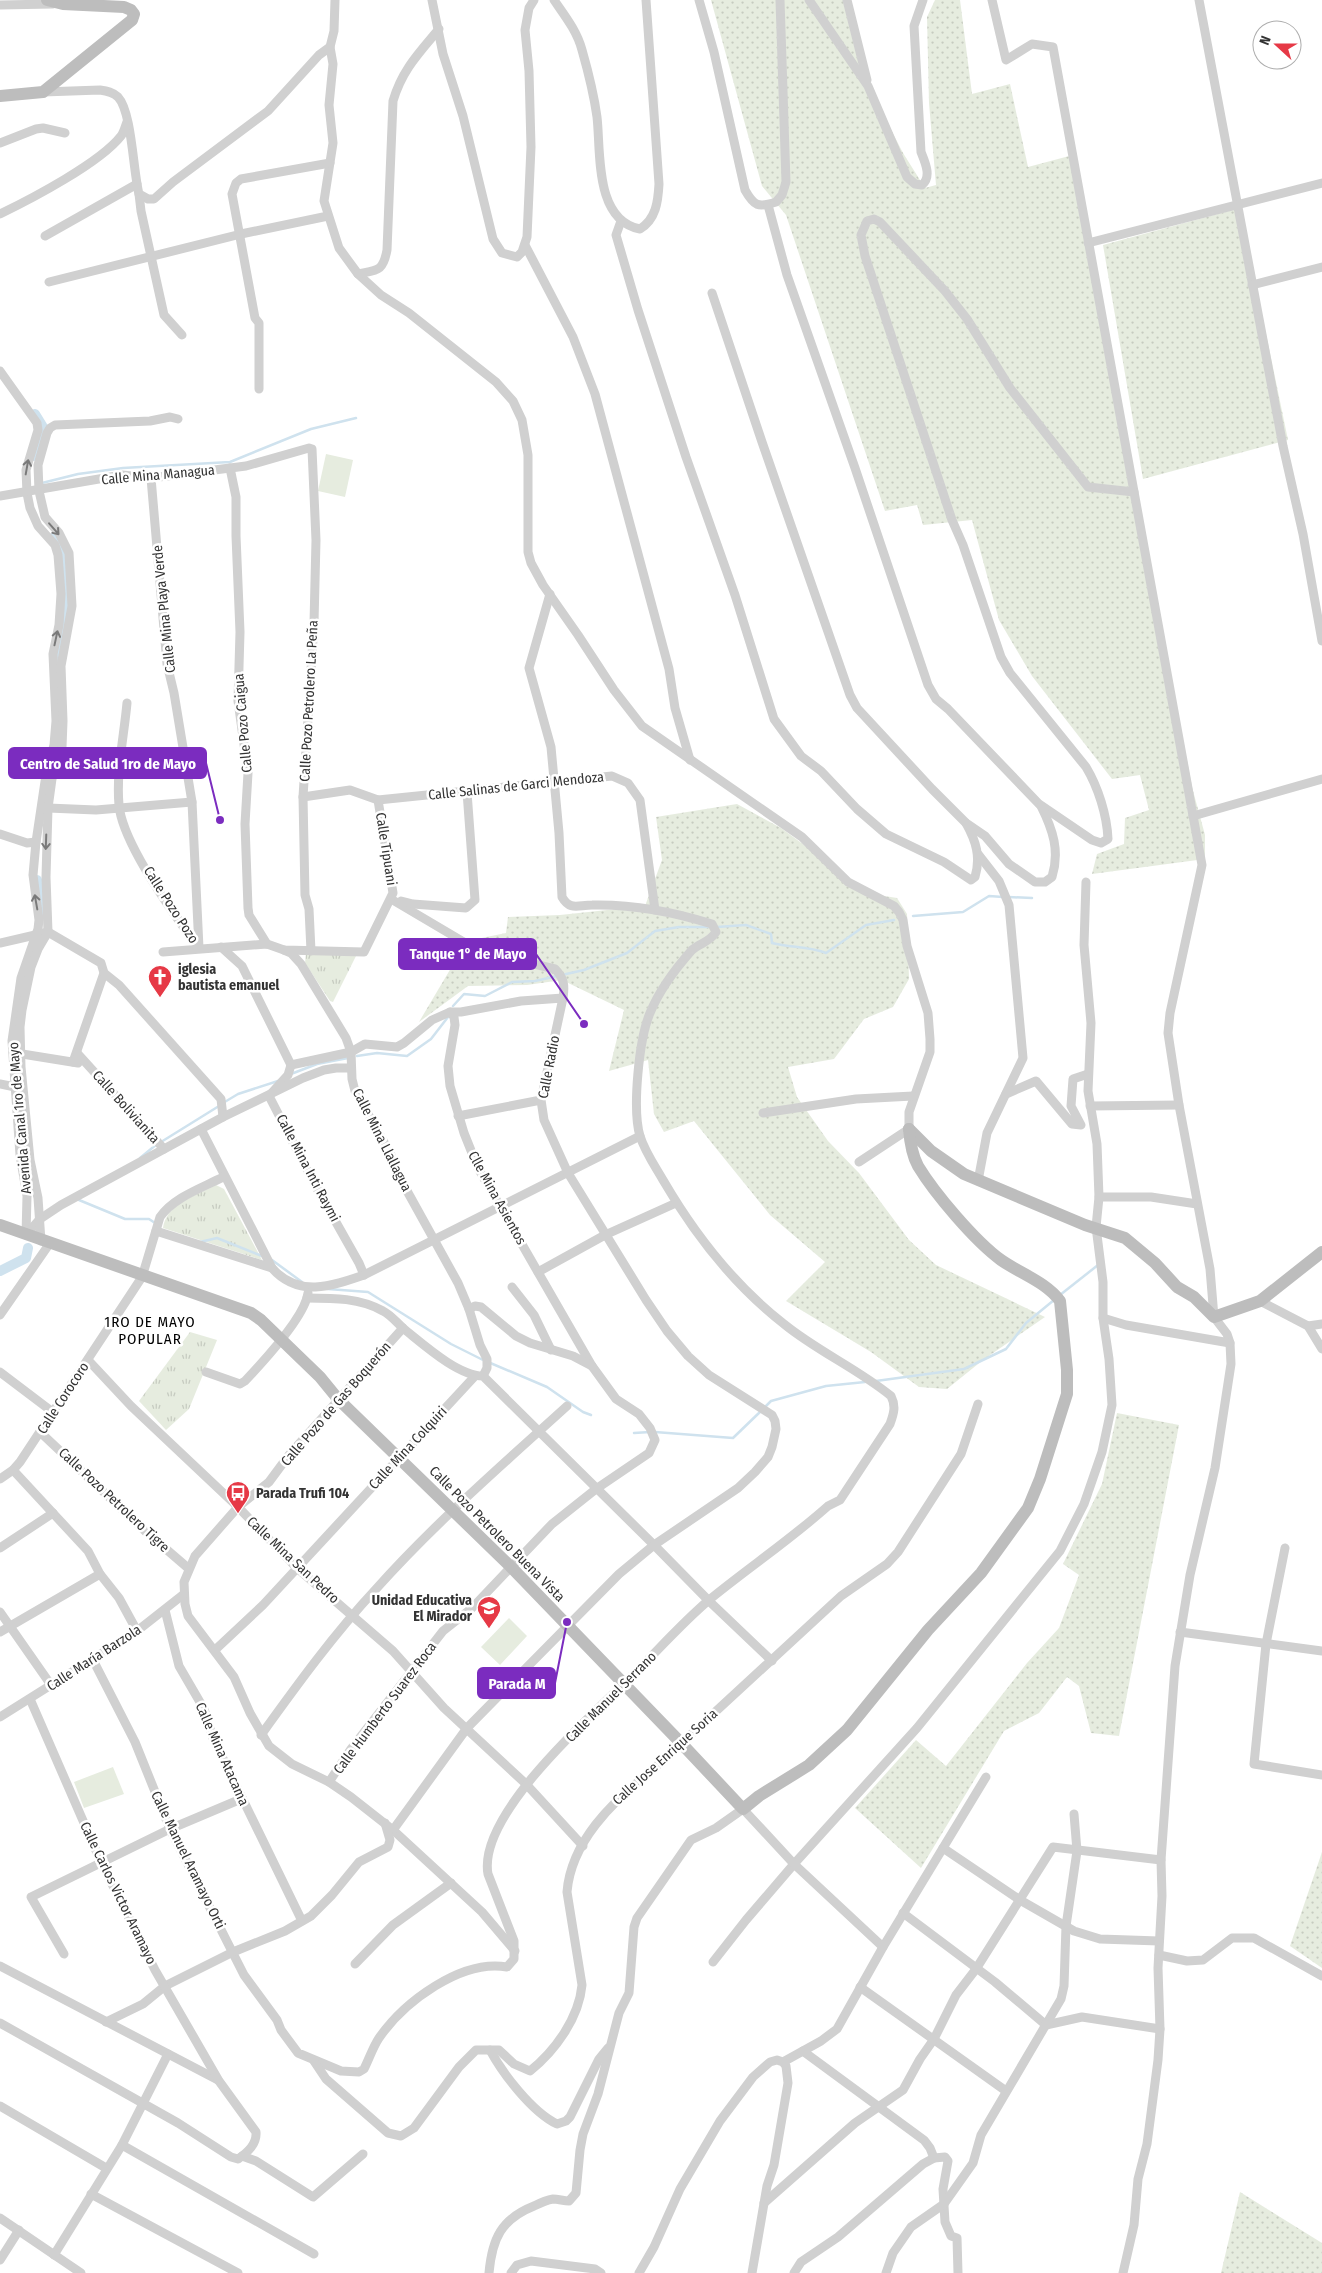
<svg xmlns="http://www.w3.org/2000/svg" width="1322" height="2273" viewBox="0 0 1322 2273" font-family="'Fira Sans Condensed',sans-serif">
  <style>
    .grass { fill: url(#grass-dots) }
    .park { fill: url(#park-tufts) }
    .pitch { fill: #e6ecdf }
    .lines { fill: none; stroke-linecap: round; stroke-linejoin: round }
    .stream { stroke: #cfe2ee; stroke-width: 2.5 }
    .canal { stroke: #cfe2ee; stroke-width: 10 }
    .street { stroke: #d0d0d0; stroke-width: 9 }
    .secondary { stroke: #bdbdbd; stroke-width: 12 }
    .oneway { stroke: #7a7a7a }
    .labels { text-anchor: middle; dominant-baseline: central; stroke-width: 5; stroke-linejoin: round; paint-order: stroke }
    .street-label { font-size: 14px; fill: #333; stroke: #fff }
    .poi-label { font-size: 14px; font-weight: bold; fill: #333; stroke: #fff; text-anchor: start }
    .neighbourhood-label { font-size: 15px; letter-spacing: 1px; fill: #000; stroke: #fff }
    .leader { fill: none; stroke: #7b2cbf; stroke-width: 2 }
    .callout-dot { fill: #7b2cbf; stroke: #fff; stroke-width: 2 }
    .callout { fill: #7b2cbf; stroke: #7b2cbf; stroke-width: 2 }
    .callout-label { font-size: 15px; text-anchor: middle; font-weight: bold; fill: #fff }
  </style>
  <defs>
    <pattern id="grass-dots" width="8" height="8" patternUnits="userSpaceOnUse" patternTransform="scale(1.25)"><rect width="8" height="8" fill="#e6ecdf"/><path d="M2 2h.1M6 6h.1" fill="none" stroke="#c6cbc0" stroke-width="1.8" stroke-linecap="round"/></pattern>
    <pattern id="park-tufts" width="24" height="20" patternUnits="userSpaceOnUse" patternTransform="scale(1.25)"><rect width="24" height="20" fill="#e6ecdf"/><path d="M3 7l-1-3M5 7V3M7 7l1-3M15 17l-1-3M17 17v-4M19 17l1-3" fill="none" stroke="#c6cbc0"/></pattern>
  </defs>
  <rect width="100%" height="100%" fill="#fff"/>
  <!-- grass -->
  <g class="grass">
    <path d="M711 0H846L865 79 903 153 925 188 936 185 929 103 927 17 935 0H960L972 94 1010 84 1028 167 1073 155 1192 787 1205 835V859L1092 874 1097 854 1124 844 1125 818 1149 810 1140 775 1112 779 1032 676 999 620 972 520 923 525 917 505 885 511 786 215 762 186Z"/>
    <path d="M1240 208 1288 440 1143 479 1103 245Z"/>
    <path d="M737 804 781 828 830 864 860 892 897 898 907 914 909 979 893 1007 864 1019 834 1059 788 1067 797 1097 828 1141 859 1173 909 1240 936 1265 1045 1317 983 1360 947 1389 919 1387 871 1352 786 1301 825 1262 770 1215 694 1121 664 1132 654 1114 648 1060 609 1071 624 1010 562 980 527 985 468 986 419 1022 467 941 506 933 508 917 560 915 645 906 662 860 656 817Z"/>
    <path d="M1117 1413 1179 1425 1119 1736 1091 1733 1079 1686 1067 1677 1039 1713 1004 1731 921 1868 855 1808 916 1740 946 1766 1027 1663 1059 1628 1079 1575 1063 1564 1102 1484Z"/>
    <path d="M1322 1852V1968L1290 1946Z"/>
    <path d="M1240 2192 1322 2243V2273H1221Z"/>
  </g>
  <!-- park -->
  <g class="park">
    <path d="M306 953 357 954 333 1002 330 1001 305 963Z"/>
    <path d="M216 1185 224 1189 262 1260 163 1228C166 1204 197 1195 216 1185Z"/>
    <path d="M190 1332 217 1340 189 1409 166 1430 139 1401Z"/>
  </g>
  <!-- pitch -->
  <g class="pitch">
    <path d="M326 454 353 460 345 497 318 491Z"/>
    <path d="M509 1618 527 1636 500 1665 481 1647Z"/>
    <path d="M113 1767 124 1794 84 1808 74 1782Z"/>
  </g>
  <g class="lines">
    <!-- stream -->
    <g class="stream">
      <path d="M42 483 78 474 123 468 230 462 311 429 356 418"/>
      <path d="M1009 897 1032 898"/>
      <path d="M913 916 963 912 989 896 1003 897"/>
      <path d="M717 927 746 925 771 934 772 943C791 948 807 946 826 953L866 925 894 920"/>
      <path d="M453 1006 464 994 485 996 512 982 535 981 584 970 627 953 655 931 679 927H709"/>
      <path d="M357 1056 377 1053 407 1056 431 1039 448 1017"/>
      <path d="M291 1074 317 1064 348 1058"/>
      <path d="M223 1103 238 1094 278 1081"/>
      <path d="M161 1142 219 1106"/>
      <path d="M140 1158 157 1144"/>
      <path d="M79 1200 125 1219H149L155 1223"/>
      <path d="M200 1242 217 1238 262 1256"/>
      <path d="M272 1260 302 1282"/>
      <path d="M328 1289 368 1292 451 1344 483 1360"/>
      <path d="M1060 1295 1098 1265"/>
      <path d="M488 1362 547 1387 583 1412 591 1415"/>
      <path d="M876 1381 964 1369 1006 1349 1026 1323 1054 1300"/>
      <path d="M765 1407 771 1401 826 1386 865 1382"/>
      <path d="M655 1432 733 1438 761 1411"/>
      <path d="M634 1433 650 1432"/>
    </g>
    <!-- canal -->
    <g class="canal">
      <path d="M33 456 43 427 35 414"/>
      <path d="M53 538C67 554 69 596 66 616 63 634 57 651 57 670"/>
      <path d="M37 880 45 914"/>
      <path d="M0 1271 26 1258 28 1248"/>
    </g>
    <!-- street -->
    <g class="street">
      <path d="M432 0 443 54 463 116 493 239 502 253 517 257 522 252 527 237 531 147 529 71 525 30 529 8 534 0"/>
      <path d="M554 0C565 16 577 31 582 50 588 71 594 95 597 117 601 151 594 220 640 229 656 219 658 202 659 184L646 0"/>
      <path d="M699 0 714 52 745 190C754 206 758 208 776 202L782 195 786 182 780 0"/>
      <path d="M809 0 868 86 907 177 915 184 922 185C932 177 925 162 921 152L914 26 923 0"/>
      <path d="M847 0 867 80"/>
      <path d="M992 0 1006 60 1032 44 1053 47 1202 865 1170 1013 1168 1033 1179 1105 1210 1269 1214 1317 1227 1334 1230 1343 1231 1364 1215 1468 1190 1575 1175 1666 1161 1860 1162 1896 1158 1968 1160 2029 1158 2060 1147 2144 1138 2179 1134 2225 1123 2273"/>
      <path d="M1199 0 1283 446 1303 534 1322 641"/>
      <path d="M0 5 53 4"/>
      <path d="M330 47 334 31 335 0"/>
      <path d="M43 92 100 90C107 91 113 92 118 97 132 112 133 171 139 194L148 199H154L173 182 268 111 319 55 330 47 333 64 329 105 333 143 324 201 339 248 358 274 381 295 409 313 496 382 513 401 522 420 528 455V552L531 563 543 585 578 635 614 690 642 726 802 837 848 882 894 906 899 912 903 920 907 946 928 1013 930 1039V1052L909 1112V1129L859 1162"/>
      <path d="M0 143 36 129 43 128 65 133"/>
      <path d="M139 194 141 211 164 315 182 335"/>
      <path d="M768 205 787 275 855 468 928 685 936 699 948 709 1039 804 1092 840 1101 843 1108 839C1107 815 1098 787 1086 767L1010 673 1001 657 963 545 952 520 865 256 861 235 867 221 874 219 880 222 945 291 967 319 1010 388 1088 487 1134 492"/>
      <path d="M0 214C31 199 100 163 121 136 124 132 125 127 127 122"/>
      <path d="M621 221 616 235 638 310 686 457 735 595 774 719 801 756 821 771 857 809 886 834 944 862 971 880 975 877C981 857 976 841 966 823"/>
      <path d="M45 236 137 184"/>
      <path d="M1088 243 1322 183"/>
      <path d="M525 245 573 337 595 394 669 669 675 708 690 760"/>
      <path d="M358 274C377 270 383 272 387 250L393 101C402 70 419 53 439 29"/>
      <path d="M49 282 241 234 328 216"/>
      <path d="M1252 285 1322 267"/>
      <path d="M712 293 762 442 850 695 857 708 932 789 966 823 985 836 1009 864 1035 882H1045L1052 877C1060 851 1053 830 1041 806"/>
      <path d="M0 371 37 423 38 430 26 470 27 493 30 508 38 526 55 545 58 555 61 594 59 625 53 654 56 721 54 745 46 775 36 842 33 875 39 920 38 929 21 978 12 1041 20 1155 27 1196 26 1235"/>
      <path d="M259 389V323L255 318 232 194 236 183 241 179 330 163"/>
      <path d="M230 468 236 497V536L240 632 238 701 248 773 245 824 248 908 249 915 267 944"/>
      <path d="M151 478 167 664 174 693 192 802 199 948"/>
      <path d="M0 496 122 475 151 478 246 466 309 448 312 449 316 540 314 623 303 797 305 895 309 909 311 951"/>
      <path d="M127 703C124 736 116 772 119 805 122 842 175 916 198 947"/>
      <path d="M303 797 350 790 378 800 612 776 628 783 640 800 655 910"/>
      <path d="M48 808 96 810 192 802"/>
      <path d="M1193 816 1322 779"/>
      <path d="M0 834 27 843 36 842"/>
      <path d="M978 854 999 881 1009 905 1023 1058 987 1133 978 1181"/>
      <path d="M391 899 479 951 555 969C564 978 565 985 563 998"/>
      <path d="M401 901 413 904 466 908 475 900 467 792"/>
      <path d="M0 943 48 932 101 963 104 973 73 1062"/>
      <path d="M221 947 242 966 291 1065"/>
      <path d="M284 950 291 953 301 964 346 1038 351 1052 352 1079 355 1091 390 1153 401 1180 458 1283 469 1309 480 1345 487 1359V1368L483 1376"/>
      <path d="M163 952 267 944 284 950 364 952 393 893 378 800"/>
      <path d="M104 973 119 985 221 1099 223 1117"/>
      <path d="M16 1053 78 1063"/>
      <path d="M77 1053 164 1149"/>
      <path d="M291 1065 351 1052 365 1044 397 1047 404 1043 432 1020 450 1012 454 1017 455 1025 448 1066 450 1086 464 1133 478 1168 592 1366 616 1399 639 1414 650 1428 655 1440 649 1453 596 1489 552 1524 472 1608 443 1631 351 1749 329 1782"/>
      <path d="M291 1065 288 1075 269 1096 315 1185 359 1263 364 1275"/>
      <path d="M0 1084 15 1087"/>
      <path d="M1006 1094 1036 1081 1072 1124 1081 1125 1071 1106 1073 1079 1088 1074"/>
      <path d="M1090 1106 1179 1105"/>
      <path d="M763 1113 856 1099 913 1096"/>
      <path d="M458 1116 541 1100"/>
      <path d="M201 1129 272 1268C298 1298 332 1286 364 1275L640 1136"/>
      <path d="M1099 1197H1151L1197 1204"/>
      <path d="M156 1231 272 1268"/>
      <path d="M26 1235 40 1219 61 1205 223 1117 303 1078 324 1070 336 1068H351"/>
      <path d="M41 1241 38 1198 30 1160 21 1067 20 1027 22 1010 31 967 38 949 48 932 46 877 48 808 52 779 62 747 63 721 61 666 72 606 69 553 59 533 45 517 39 491 38 465 47 433 50 428 55 425 150 421 170 417 178 419"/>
      <path d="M538 1272 605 1235 676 1203"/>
      <path d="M512 1287 534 1315 551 1350"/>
      <path d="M307 1298C334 1298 360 1298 383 1311 391 1315 397 1323 404 1329 423 1344 458 1376 483 1376L654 1545 709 1601 772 1661"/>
      <path d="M1260 1301 1308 1326 1322 1349"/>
      <path d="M469 1309 475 1306 481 1307 516 1336 530 1343 573 1356 592 1366"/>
      <path d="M0 1315 50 1243"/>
      <path d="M1103 1318 1126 1325 1230 1343"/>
      <path d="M1308 1326 1322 1324"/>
      <path d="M403 1328 289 1455 269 1482 238 1507 195 1556 184 1582 185 1604 188 1616 234 1677 250 1713 269 1746 292 1764 329 1782 351 1797 393 1830 482 1912 515 1951"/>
      <path d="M88 1360 131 1406 238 1507 297 1568 393 1651 444 1708 526 1784 583 1846"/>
      <path d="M0 1372 54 1413"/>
      <path d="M206 1372 240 1384 245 1381C262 1363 305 1317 308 1293"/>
      <path d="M40 1432 145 1531 188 1568"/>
      <path d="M13 1470 88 1551 100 1574 119 1598 137 1631"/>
      <path d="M0 1479 13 1470 20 1462 142 1277 160 1217C174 1197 202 1188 223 1177"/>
      <path d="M0 1548 53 1513"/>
      <path d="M1285 1548 1266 1644 1254 1764 1322 1775"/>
      <path d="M165 1610 179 1666 204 1709 213 1738 302 1921"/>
      <path d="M0 1612 51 1685"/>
      <path d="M0 1632 100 1574"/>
      <path d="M1180 1632 1322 1651"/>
      <path d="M215 1650 263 1605 475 1376"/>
      <path d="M92 1658 135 1742 170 1829 244 1975 277 2020 281 2030 298 2053 341 2071 359 2072 364 2069C369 2059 373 2047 379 2038 404 2002 461 1959 507 1967L514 1959V1941L488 1874C477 1814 595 1712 636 1672 660 1648 683 1622 709 1600 748 1568 790 1540 828 1506L840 1500 890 1424C894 1413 896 1406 891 1396 858 1369 817 1351 784 1324 734 1285 695 1235 663 1180 655 1166 645 1152 640 1136 632 1109 639 1039 650 1013 659 991 676 968 692 950 700 943 710 942 716 932L712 924C674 912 632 904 592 905 578 905 570 911 562 897L559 833 551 747 529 668 550 594"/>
      <path d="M0 1717 137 1631 184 1594"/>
      <path d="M261 1735C297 1685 334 1634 376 1589 435 1523 502 1465 567 1406"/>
      <path d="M393 1830 467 1728 619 1574 654 1545 738 1488 755 1472 768 1457 772 1447 776 1429 775 1421 772 1415 709 1375 688 1356 667 1331 646 1300 568 1173 544 1120 541 1100 563 998 521 1001 461 1012H450"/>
      <path d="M943 1848 1020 1900 1074 1931 1100 1939 1159 1941"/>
      <path d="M903 1913 995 1982 1046 2025 1082 2017 1160 2029"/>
      <path d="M64 1954 31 1897 170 1829 241 1799"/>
      <path d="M1159 1955 1187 1961 1203 1960 1232 1938H1254L1322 1976"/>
      <path d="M713 1962 746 1920 794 1864 917 1728 1060 1551 1084 1504 1102 1452 1112 1405 1109 1359 1103 1318V1282L1096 1227 1099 1197 1097 1144 1088 1091 1091 1023 1084 945 1086 882"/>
      <path d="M355 1964 393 1925 451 1883"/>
      <path d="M0 1966 218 2080"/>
      <path d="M860 1987 1006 2091"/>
      <path d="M106 2022 143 2004 165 1986 233 1952 285 1931 311 1916 332 1895 359 1862 388 1847 390 1840 385 1823"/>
      <path d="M0 2023 178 2123 231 2157 238 2159C248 2152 257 2144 256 2132L219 2081 155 1970 101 1862 30 1699"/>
      <path d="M490 2050C503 2074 532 2112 557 2124L566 2121 570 2117 599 2059 608 2048"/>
      <path d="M803 2051 924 2140 930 2148 934 2158"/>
      <path d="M314 2061 326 2079 388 2133 401 2136 414 2128 459 2067 476 2050H499L514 2064 530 2071C555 2051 579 2018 582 1985L567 1892C571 1842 612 1802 649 1773L841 1596 887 1564 898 1552 961 1454 978 1404"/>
      <path d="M783 2062 821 2041 837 2029 883 1947 986 1777"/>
      <path d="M0 2106 106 2168"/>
      <path d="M122 2145 314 2254"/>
      <path d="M242 2156 256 2161 313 2197 363 2154"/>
      <path d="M91 2194 238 2273"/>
      <path d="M764 2203 855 2123 903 2090 920 2059 934 2039 956 1995 976 1969 1053 1847 1161 1860"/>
      <path d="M0 2218 81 2273"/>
      <path d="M54 2255 122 2145 168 2054"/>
      <path d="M0 2260 19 2230"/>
      <path d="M489 2273C492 2239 501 2219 534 2206 540 2203 547 2200 553 2199 558 2199 564 2201 569 2201L576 2193 580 2150 583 2134 598 2094 619 2013 629 1993 634 1927 637 1918 691 1840 716 1828 743 1809 794 1864 883 1947"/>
      <path d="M511 2273 517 2265 531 2261 595 2269 601 2273"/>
      <path d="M639 2273 654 2247 680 2189 720 2121 753 2077 770 2062 777 2060 783 2062 786 2066 788 2083 774 2165 767 2186 752 2273"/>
      <path d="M794 2273 801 2262 838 2237 923 2164 934 2158 945 2157 948 2161 943 2189 945 2222 951 2236 957 2238 958 2273"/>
      <path d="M886 2273 893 2253 911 2227 944 2204 973 2163 981 2135 1061 1999 1064 1986 1066 1926 1077 1851 1074 1814"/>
    </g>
    <!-- secondary -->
    <g class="secondary">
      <path d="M0 96 43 92 132 20 134 14 131 10 124 7 63 4 47 0"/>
      <path d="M909 1129 931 1151 964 1174 1085 1225 1125 1238 1155 1263 1177 1287 1194 1297 1214 1317 1260 1301 1322 1252"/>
      <path d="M0 1225 251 1313 261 1320 320 1377 338 1399 510 1566 681 1743 743 1809 759 1796 809 1765 847 1730 928 1630 981 1573 1028 1508 1040 1479 1067 1394V1370L1060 1301C1046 1282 1021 1274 1001 1260 975 1241 935 1194 918 1166 912 1155 910 1142 909 1129"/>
    </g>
  </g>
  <!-- one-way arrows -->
  <defs><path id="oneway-shaft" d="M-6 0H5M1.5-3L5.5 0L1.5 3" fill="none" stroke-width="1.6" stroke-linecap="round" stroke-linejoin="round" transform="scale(1.25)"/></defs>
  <g class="oneway">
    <use href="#oneway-shaft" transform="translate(27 467) rotate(-80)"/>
    <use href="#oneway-shaft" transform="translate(54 529) rotate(49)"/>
    <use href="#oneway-shaft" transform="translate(56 638) rotate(-78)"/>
    <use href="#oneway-shaft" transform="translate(46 842) rotate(92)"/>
    <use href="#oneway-shaft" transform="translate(36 902) rotate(-100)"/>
  </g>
  <!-- icons -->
  <defs>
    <g id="church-pin" transform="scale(1.25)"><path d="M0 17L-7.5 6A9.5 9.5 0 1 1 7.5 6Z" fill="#e63946" stroke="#fff"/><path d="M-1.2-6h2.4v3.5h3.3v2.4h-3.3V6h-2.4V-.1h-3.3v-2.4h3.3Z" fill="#fff"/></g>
    <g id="bus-pin" transform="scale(1.25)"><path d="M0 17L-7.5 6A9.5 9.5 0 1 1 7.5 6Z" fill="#e63946" stroke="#fff"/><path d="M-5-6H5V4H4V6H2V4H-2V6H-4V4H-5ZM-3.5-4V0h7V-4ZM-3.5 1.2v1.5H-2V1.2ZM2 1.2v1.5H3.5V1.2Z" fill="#fff"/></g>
    <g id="school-pin" transform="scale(1.25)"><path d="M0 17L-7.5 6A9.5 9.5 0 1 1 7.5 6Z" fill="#e63946" stroke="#fff"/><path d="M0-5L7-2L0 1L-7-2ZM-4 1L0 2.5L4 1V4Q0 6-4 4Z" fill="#fff"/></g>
  </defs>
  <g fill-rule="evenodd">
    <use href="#church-pin" x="160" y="977"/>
    <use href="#bus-pin" x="238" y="1493"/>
    <use href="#school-pin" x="489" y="1608"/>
  </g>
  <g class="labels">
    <!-- street labels -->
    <g class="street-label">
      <text transform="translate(158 475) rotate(-5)">Calle Mina Managua</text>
      <text transform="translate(164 609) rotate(-96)">Calle Mina Playa Verde</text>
      <text transform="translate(309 701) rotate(-87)">Calle Pozo Petrolero La Peña</text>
      <text transform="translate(243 723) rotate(-95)">Calle Pozo Caigua</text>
      <text transform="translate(516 786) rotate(-6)">Calle Salinas de Garci Mendoza</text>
      <text transform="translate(386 849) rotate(81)">Calle Tipuani</text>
      <text transform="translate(171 905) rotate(57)">Calle Pozo Pozo</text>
      <text transform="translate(549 1067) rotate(-79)">Calle Radio</text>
      <text transform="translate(126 1107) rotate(48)">Calle Bolivianita</text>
      <text transform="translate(20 1118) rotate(-95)">Avenida Canal 1ro de Mayo</text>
      <text transform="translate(382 1140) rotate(63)">Calle Mina Llallagua</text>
      <text transform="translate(308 1168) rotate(62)">Calle Mina Inti Raymi</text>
      <text transform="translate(497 1198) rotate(61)">Clle Mina Asientos</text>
      <text transform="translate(63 1398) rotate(-57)">Calle Corocoro</text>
      <text transform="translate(336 1404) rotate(-49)">Calle Pozo de Gas Boquerón</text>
      <text transform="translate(408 1448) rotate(-47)">Calle Mina Colquiri</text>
      <text transform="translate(114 1500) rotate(43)">Calle Pozo Petrolero Tigre</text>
      <text transform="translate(497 1534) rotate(45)">Calle Pozo Petrolero Buena Vista</text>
      <text transform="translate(293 1560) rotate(43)">Calle Mina San Pedro</text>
      <text transform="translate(94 1658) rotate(-33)">Calle María Barzola</text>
      <text transform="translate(611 1697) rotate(-45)">Calle Manuel Serrano</text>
      <text transform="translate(385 1708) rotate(-53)">Calle Humberto Suarez Roca</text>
      <text transform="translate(222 1754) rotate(66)">Calle Mina Atacama</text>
      <text transform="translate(665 1757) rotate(-42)">Calle Jose Enrique Soria</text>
      <text transform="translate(188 1860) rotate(64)">Calle Manuel Aramayo Orti</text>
      <text transform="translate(118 1893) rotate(64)">Calle Carlos Victor Aramayo</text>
    </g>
    <!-- poi labels -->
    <g class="poi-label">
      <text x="178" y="969">iglesia<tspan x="178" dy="16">bautista emanuel</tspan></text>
      <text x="256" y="1493">Parada Trufi 104</text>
      <text x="472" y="1600" text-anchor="end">Unidad Educativa<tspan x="472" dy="16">El Mirador</tspan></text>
    </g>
    <!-- neighbourhood labels -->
    <g class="neighbourhood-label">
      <text x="150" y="1322">1RO DE MAYO<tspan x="150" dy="17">POPULAR</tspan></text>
    </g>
  </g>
  <!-- callouts -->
  <path class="leader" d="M220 820L206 763M584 1024L536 954M567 1622L555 1683"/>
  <g class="callout-dot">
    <circle cx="220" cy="820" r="5"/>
    <circle cx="584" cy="1024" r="5"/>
    <circle cx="567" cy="1622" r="5"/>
  </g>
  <g class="callout">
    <rect x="9" y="748" width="197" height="30" rx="5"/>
    <rect x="399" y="939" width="137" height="30" rx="5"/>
    <rect x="478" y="1668" width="77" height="30" rx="5"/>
  </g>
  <g class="callout-label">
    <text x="108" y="769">Centro de Salud 1ro de Mayo</text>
    <text x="468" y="959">Tanque 1° de Mayo</text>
    <text x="517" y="1689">Parada M</text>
  </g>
  <!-- north arrow -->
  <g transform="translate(1277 45) rotate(291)"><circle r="24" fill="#ffffff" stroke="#adadad"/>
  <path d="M0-4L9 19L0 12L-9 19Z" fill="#e63946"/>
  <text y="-8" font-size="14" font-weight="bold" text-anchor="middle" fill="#333333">N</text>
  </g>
</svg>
